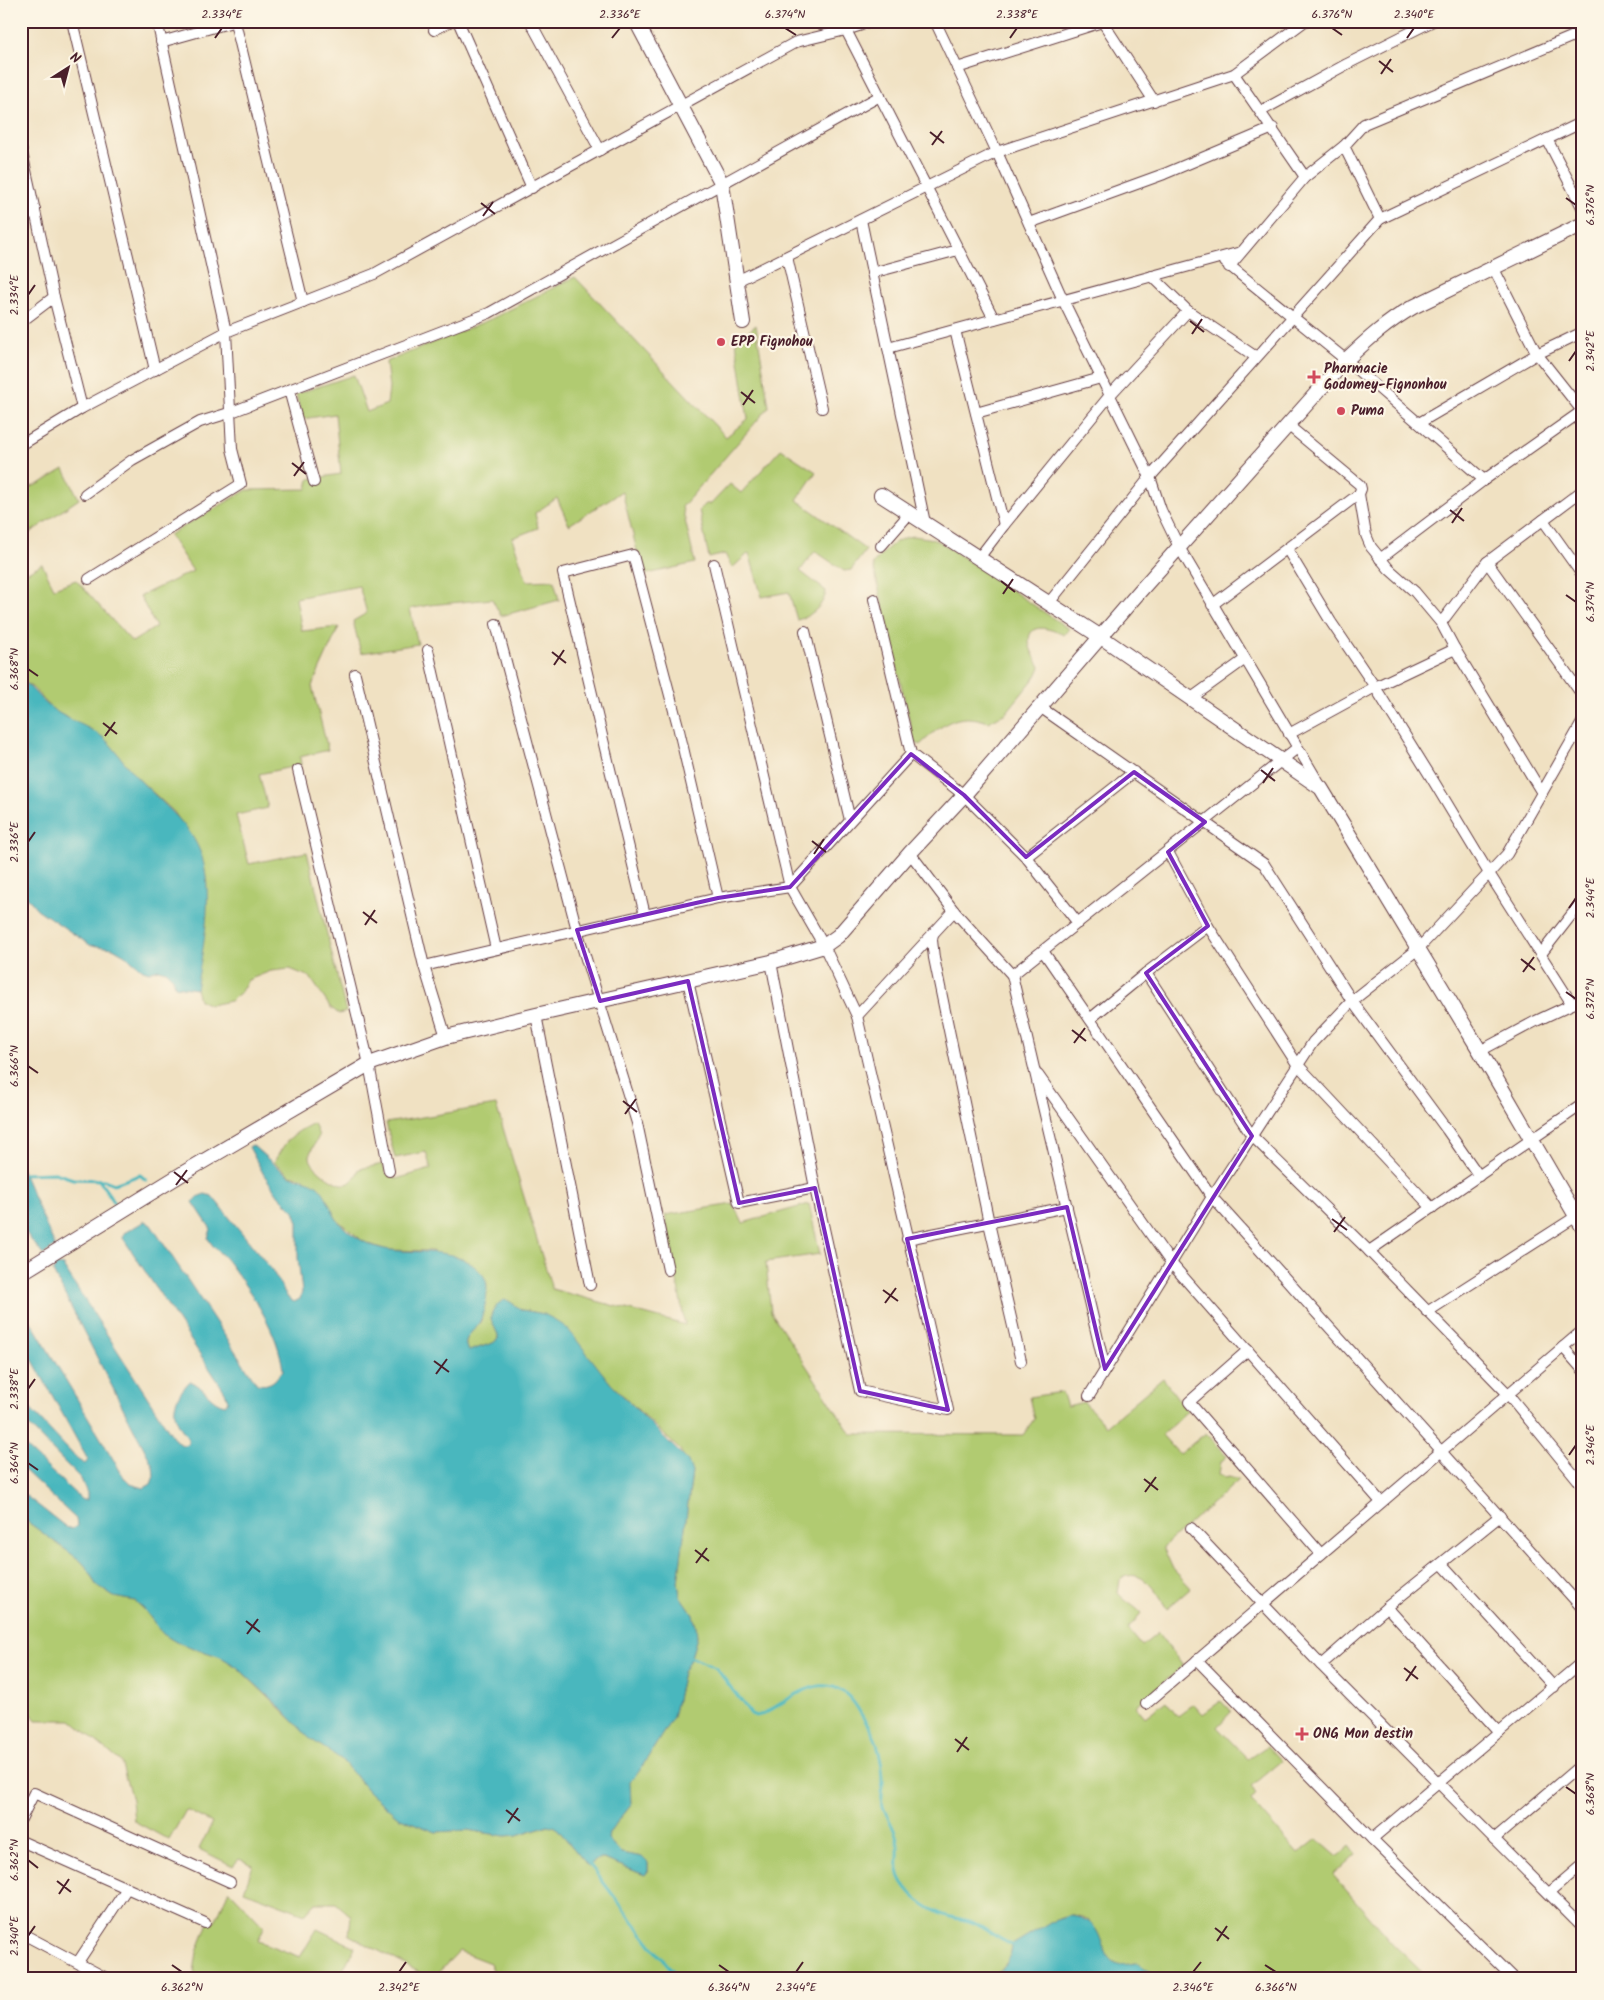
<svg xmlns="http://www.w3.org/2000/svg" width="1604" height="2000" viewBox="0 0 1604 2000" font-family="Kalam,sans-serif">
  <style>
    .green { fill: #b1cb71; stroke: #7e754e }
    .water { fill: #48b7be; stroke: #496b74 }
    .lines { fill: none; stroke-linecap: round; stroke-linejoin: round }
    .stream { stroke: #48b7be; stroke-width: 3 }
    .street-casing { stroke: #633c42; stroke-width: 12 }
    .secondary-casing { stroke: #633c42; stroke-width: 16 }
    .street { stroke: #fff; stroke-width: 10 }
    .secondary { stroke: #fff; stroke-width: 14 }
    .marked { fill: none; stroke: #7b2cbf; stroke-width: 4; stroke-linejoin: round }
    .ticks { fill: none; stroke: #4a1f2b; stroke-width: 2 }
    .poi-dot { fill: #d1495b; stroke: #fcf5e5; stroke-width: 2 }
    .labels { text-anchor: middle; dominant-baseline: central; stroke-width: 4.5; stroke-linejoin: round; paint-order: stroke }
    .poi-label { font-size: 14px; font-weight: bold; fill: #4a1f2b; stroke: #fcf5e5; text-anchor: start }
    .neatline { fill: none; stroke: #4a1f2b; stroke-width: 2 }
    .ticks-label { font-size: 12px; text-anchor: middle; fill: #4a1f2b }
  </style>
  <rect width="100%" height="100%" fill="#fcf5e5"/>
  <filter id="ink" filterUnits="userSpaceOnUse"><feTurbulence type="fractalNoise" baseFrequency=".02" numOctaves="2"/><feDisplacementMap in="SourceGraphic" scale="10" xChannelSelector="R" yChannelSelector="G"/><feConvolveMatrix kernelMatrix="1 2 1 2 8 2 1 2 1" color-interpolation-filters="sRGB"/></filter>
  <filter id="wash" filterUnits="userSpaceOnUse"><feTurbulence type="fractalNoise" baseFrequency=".0096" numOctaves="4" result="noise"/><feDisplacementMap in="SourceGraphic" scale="20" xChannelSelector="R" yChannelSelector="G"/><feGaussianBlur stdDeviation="1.12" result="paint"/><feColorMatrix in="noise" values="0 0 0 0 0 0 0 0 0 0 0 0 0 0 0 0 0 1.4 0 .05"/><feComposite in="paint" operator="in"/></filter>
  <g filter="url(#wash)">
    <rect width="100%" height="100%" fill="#f0e1c2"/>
    <!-- green -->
    <g class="green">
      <path d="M575 277 726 437 748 419 736 342 756 325 769 407 682 507 695 563 643 575 622 491 569 525 557 498 535 513 538 528 512 538 527 581 554 580 559 600 501 616 492 599 429 605 410 609 418 644 361 653 353 621 367 613 359 586 296 598 302 631 339 627 312 686 328 750 300 757 301 765 259 774 268 808 236 815 249 864 307 852 346 1012 339 1014 330 1007 310 977 290 969 271 971 248 980 240 993 230 1001 210 1005 199 1000 196 989 205 926 207 899 196 844 174 812 134 775 104 738 53 710 33 688 21 680V571L24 574 42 564 54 588 76 580 132 642 156 627 140 596 193 571 169 535 247 490 307 489 309 479 341 474 335 414 302 419 296 394 354 375 367 412 387 404 389 388 386 362 491 319Z"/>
      <path d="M781 449 816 472 797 500 866 550 851 570 844 571 815 551 800 571 826 591C824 606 810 617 797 620L789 592 762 597 749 553 732 568 725 554 709 558 699 510 706 504H711L730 484 741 493Z"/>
      <path d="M64 469 79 499 21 539V491L41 483Z"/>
      <path d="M913 536 928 538 940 542 1069 629 1064 635C1053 630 1029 620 1029 641 1029 650 1037 660 1040 667L1036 676 1006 713 988 722C957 711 942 724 920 745L915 742 913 736 873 564C885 551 895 538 913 536Z"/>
      <path d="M496 1105 552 1289 685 1325 665 1215 733 1204 743 1223 809 1204 820 1254 766 1262 771 1312 851 1434 1023 1435 1034 1419 1029 1397 1062 1392 1067 1406 1084 1402 1106 1426 1163 1378 1187 1411 1162 1435 1179 1454 1206 1433 1227 1456 1221 1462 1219 1474 1225 1478 1229 1477 1239 1480 1163 1547 1173 1569 1191 1588 1167 1609C1158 1594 1141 1564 1120 1580L1118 1593C1125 1602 1134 1605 1141 1613L1128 1629 1142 1646 1158 1633 1183 1666 1136 1706 1145 1717 1166 1701 1178 1716 1194 1704 1203 1714 1221 1701 1231 1712 1217 1727 1248 1759 1267 1746 1281 1761 1251 1786 1256 1794 1251 1800 1298 1854 1317 1839 1338 1857 1350 1846 1356 1854 1333 1875 1392 1943 1429 1979H1160L1134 1963C1129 1964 1123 1966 1118 1965 1096 1958 1105 1913 1071 1916 1052 1918 1029 1936 1012 1945 1011 1966 997 1974 978 1979H497L490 1963 459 1951 432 1979 349 1935 351 1916 336 1903H315L305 1914 244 1891 253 1865 239 1859 233 1866 199 1849 212 1823 186 1810 169 1840 134 1821 132 1800 121 1762 71 1720H36L21 1700V1517L81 1561 88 1569 96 1585 114 1597 135 1601 143 1608 163 1634 176 1642 221 1657 237 1667 294 1722 341 1759 369 1792 398 1817 436 1832 467 1830 505 1836 517 1835 549 1825 556 1827 588 1866 598 1859H604L645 1875 648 1871V1863L642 1857 621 1853 608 1839 609 1833 631 1805 629 1781 638 1773 673 1717 683 1672 691 1657 697 1637 696 1626 693 1615 680 1596 678 1582 692 1472 680 1450 611 1384 544 1314 522 1310 516 1306 492 1313C490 1325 499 1330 498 1339L493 1343 469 1351 466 1347V1342L468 1336 481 1321 487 1283 432 1251 387 1250 364 1242 336 1219 328 1203 304 1178 290 1175 274 1162C287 1139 290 1135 314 1123L319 1136 310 1153C310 1156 310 1159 311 1161 315 1170 338 1187 347 1184 354 1181 357 1174 359 1169L383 1164 386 1173 396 1179 431 1169 426 1152 395 1158 386 1123Z"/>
      <path d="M229 1890 264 1927 258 1941 300 1957 317 1929 355 1947 338 1979H222L210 1972 204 1979 194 1972 197 1952 209 1920 215 1922Z"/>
    </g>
    <!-- water -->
    <g class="water">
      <path d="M21 680C34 689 42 702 54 710 70 721 89 726 104 738 115 748 123 762 133 773 157 800 191 822 202 857 214 898 203 948 196 989L175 986 173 978 166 971 158 969 149 972 143 970 125 955 113 948 90 945 84 941 37 909 27 897 21 884Z"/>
      <path d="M252 1145C263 1154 279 1170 291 1176 301 1180 311 1179 319 1187 327 1195 330 1208 336 1218 343 1229 359 1240 371 1245 408 1260 454 1239 483 1275 491 1285 485 1308 481 1319 477 1330 458 1339 469 1351L493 1343 498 1339V1335L491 1319 492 1313 497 1305 503 1300 509 1301 522 1310 544 1314 557 1321 568 1329 611 1384 688 1461 692 1472 678 1582 680 1596 693 1615 696 1626 697 1637 691 1657 683 1672 673 1717 638 1773 630 1781 631 1805 609 1833 608 1839 621 1853 642 1857 648 1863V1871L645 1875 604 1859H598L588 1866 556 1827 548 1825 517 1835 505 1836 467 1830 436 1832 398 1817 369 1792 341 1759 309 1738 282 1709 237 1667 221 1657 176 1642 163 1634 143 1608 135 1601 114 1597 96 1585 88 1569 81 1561 21 1517V1492L66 1527 72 1529 77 1526 76 1519 21 1467V1443L82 1500H87V1493L81 1479 21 1418V1399L78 1460 85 1464 88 1460 21 1339V1305L125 1479 130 1484 144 1488 151 1484 154 1476 153 1466 53 1272 56 1265 63 1266 175 1440 182 1445 188 1444V1438C170 1415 170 1403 190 1381 204 1386 211 1403 225 1405L228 1401 225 1392 123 1238 124 1233 145 1221 151 1225 257 1384C270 1387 276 1380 283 1370 278 1330 253 1296 230 1264 223 1254 213 1249 208 1238L211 1229 193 1202 197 1197 205 1194 212 1196 272 1270 288 1298 294 1302 300 1299 302 1292 298 1258V1222L294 1211 279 1196 264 1175 249 1147Z"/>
      <path d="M21 1168 55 1246 43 1255C36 1245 28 1238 23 1227 18 1217 21 1181 21 1168Z"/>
      <path d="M1070 1916C1110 1919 1095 1957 1118 1964 1124 1966 1131 1963 1138 1963L1160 1979H978C997 1974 1011 1967 1012 1945L1050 1922Z"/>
    </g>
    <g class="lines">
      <!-- stream -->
      <g class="stream">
        <path d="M21 1174 55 1173 73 1179 104 1180 114 1184 140 1175 146 1180"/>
        <path d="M99 1180 119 1209"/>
        <path d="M691 1657 716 1668 751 1714 756 1716 764 1714C800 1692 834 1663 861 1714 867 1725 874 1732 877 1744 880 1755 883 1770 883 1782 882 1788 880 1794 881 1800 884 1814 894 1825 897 1839 901 1854 893 1868 903 1883 912 1898 933 1913 951 1917 960 1920 968 1919 976 1924 988 1931 999 1939 1012 1945"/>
        <path d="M587 1861 655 1950 680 1979"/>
      </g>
    </g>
  </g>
  <g filter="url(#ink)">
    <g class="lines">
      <!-- street casing -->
      <g class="street-casing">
        <g id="street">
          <path d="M72 21 155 370"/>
          <path d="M458 21 532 188"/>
          <path d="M530 21 600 150"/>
          <path d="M935 21 997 152 1063 300 1150 477 1161 510 1179 547 1320 785"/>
          <path d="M1102 21 1154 101"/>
          <path d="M235 22 303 302"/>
          <path d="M434 30 451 21"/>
          <path d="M846 30 994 319"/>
          <path d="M161 42 236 21"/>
          <path d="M957 68 1102 22"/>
          <path d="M1234 74 1305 177"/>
          <path d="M1261 111 1347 64 1433 21"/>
          <path d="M1547 139 1583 209"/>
          <path d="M1344 146 1380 219"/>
          <path d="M21 148 54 297 82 408"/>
          <path d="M21 220 35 209"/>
          <path d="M861 220 925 523"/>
          <path d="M1029 223 1164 174 1273 128"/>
          <path d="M787 257 822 408"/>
          <path d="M1225 262 1346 360 1484 480"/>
          <path d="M1229 267 1305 177 1344 146 1364 124 1583 32"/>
          <path d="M1493 267 1537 354 1583 412"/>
          <path d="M872 273 958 250"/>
          <path d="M1152 276 1188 311 1256 357"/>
          <path d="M737 281 997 152 1234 74 1305 21"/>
          <path d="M21 322 54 297"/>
          <path d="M955 330 1004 525"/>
          <path d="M888 348 1241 252"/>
          <path d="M289 390 314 482"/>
          <path d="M976 413 1101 378"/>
          <path d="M1419 423 1537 354 1583 332"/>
          <path d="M21 445 82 408 226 332 374 274 796 42 846 30 874 21"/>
          <path d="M85 494 132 460 200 422 229 413 489 313 880 96"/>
          <path d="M1359 494 1366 535 1371 547 1389 569 1415 592 1441 623 1455 649 1542 793"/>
          <path d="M1543 520 1583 576"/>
          <path d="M881 546 910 513"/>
          <path d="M1287 549 1331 622 1375 687 1434 782 1490 875 1572 1004"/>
          <path d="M978 559 1004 525 1111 394 1188 311"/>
          <path d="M1380 559 1484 480 1582 411"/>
          <path d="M1487 562 1583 696"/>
          <path d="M714 564 790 887 824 946 857 1016 948 1410 860 1391 815 1188 771 962"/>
          <path d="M89 579 241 484 232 449 226 332 157 21"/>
          <path d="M874 599 911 754 964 795 1026 857 1078 923"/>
          <path d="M1048 604 1150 477 1380 219 1583 122"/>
          <path d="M1212 605 1359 494 1361 489 1360 485 1289 426"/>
          <path d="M1441 623 1487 562 1583 490"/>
          <path d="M496 624 577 930 637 1123 668 1270"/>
          <path d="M805 631 850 820"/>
          <path d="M428 650 496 949"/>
          <path d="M355 674 424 966 446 1037"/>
          <path d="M1190 699 1244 660"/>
          <path d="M1040 707 1264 864 1352 1001 1447 1130 1479 1176"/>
          <path d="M1289 734 1375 687 1455 649"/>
          <path d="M298 770 369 1064 389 1171"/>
          <path d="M1168 852 1208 926 1297 1064 1432 1208"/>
          <path d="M910 853 954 911 1012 975 1105 1369"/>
          <path d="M1026 857 1134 772"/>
          <path d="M645 915 563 573 633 555 678 726 718 898"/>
          <path d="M933 933 932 940 934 958 989 1223 1021 1361"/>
          <path d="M1043 951 1212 1197 1583 1609"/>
          <path d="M1541 954 1583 900"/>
          <path d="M424 966 718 898 790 887 911 754"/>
          <path d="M1146 973 1252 1136 1369 1251 1508 1394 1583 1486"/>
          <path d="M1012 975 1297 748"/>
          <path d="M688 981 739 1203 815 1188"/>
          <path d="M536 1015 590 1285"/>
          <path d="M857 1016 954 911"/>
          <path d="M1090 1019 1146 973 1208 926"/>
          <path d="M1480 1051 1536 1021 1583 999"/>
          <path d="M1038 1075 1171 1263 1381 1502"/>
          <path d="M907 1239 1067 1207"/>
          <path d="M1369 1251 1583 1104"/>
          <path d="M1427 1312 1583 1212"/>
          <path d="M1563 1347 1583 1370"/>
          <path d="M1248 1350 1189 1402 1321 1554"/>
          <path d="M1089 1396 1212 1197 1313 1042 1352 1001 1418 949 1507 854 1583 721"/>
          <path d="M1191 1528 1321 1665 1583 1928"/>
          <path d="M1442 1564 1554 1687"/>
          <path d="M1387 1607 1499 1732"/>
          <path d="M1197 1660 1372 1839 1514 1979"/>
          <path d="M1321 1665 1387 1607 1500 1516"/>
          <path d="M1146 1704 1583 1330"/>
          <path d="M21 1819 34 1793 230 1882"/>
          <path d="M1372 1839 1583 1661"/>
          <path d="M1494 1839 1583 1763"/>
          <path d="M21 1841 205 1923"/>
          <path d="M1549 1893 1583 1864"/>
          <path d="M21 1933 108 1979"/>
          <path d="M78 1962 127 1888"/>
        </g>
      </g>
      <!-- secondary casing -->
      <g class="secondary-casing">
        <g id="secondary">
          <path d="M636 21 722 184 743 322"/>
          <path d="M881 495 1101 637 1321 788 1480 1051 1583 1228"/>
          <path d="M21 1273 185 1172 369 1064 446 1037 536 1015 771 962 824 946 838 936 910 853 964 795 1140 591 1346 360C1367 340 1387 322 1413 307L1583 224"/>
        </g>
      </g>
      <!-- street -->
      <use href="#street" class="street"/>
      <!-- secondary -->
      <use href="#secondary" class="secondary"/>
    </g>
  </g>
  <!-- marked area -->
  <path class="marked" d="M911 754 964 795 1026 857 1134 772 1205 822 1168 852 1208 926 1146 973 1252 1136 1105 1369 1067 1207 907 1239 948 1410 860 1391 815 1188 739 1203 688 981 600 1001 577 930 718 898 790 887Z"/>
  <!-- ticks -->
  <path class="ticks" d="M785 28 796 35M1332 28 1342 35M215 38 222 28M612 38 620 28M1010 38 1017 28M1407 38 1414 28M1379 61 1393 72M1381 74 1391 59M930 132 944 143M932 145 942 131M1566 198 1576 205M481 203 495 214M483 216 493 202M28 295 35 285M1190 321 1204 332M1192 334 1202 319M1569 361 1576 351M741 392 755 403M743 405 753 390M292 463 306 474M294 476 304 462M1450 510 1464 521M1452 523 1462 508M1001 581 1015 592M1003 594 1013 579M1566 595 1576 602M552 652 566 663M554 665 564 650M28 669 38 676M103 723 117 734M105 736 115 722M1261 770 1275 781M1263 783 1273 768M812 841 826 852M28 842 35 832M814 854 824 839M1569 908 1576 898M363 912 377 923M365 925 375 910M1521 959 1535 970M1523 972 1534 957M1566 992 1576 999M1072 1030 1086 1041M1074 1043 1085 1028M28 1066 38 1073M623 1101 637 1112M625 1114 636 1099M174 1172 188 1183M176 1185 187 1170M1332 1219 1347 1230M1334 1232 1345 1217M883 1290 898 1301M885 1303 896 1288M434 1361 449 1372M436 1374 447 1359M28 1389 35 1379M1569 1455 1576 1445M28 1463 38 1470M1144 1479 1158 1490M1145 1492 1156 1477M695 1550 709 1561M696 1563 707 1548M246 1621 260 1632M247 1634 258 1619M1404 1668 1418 1679M1406 1681 1416 1666M955 1739 969 1750M957 1752 967 1737M1566 1787 1576 1794M506 1810 520 1821M508 1823 518 1808M28 1860 38 1868M57 1881 71 1892M59 1894 69 1879M1215 1928 1229 1939M28 1936 35 1926M1217 1941 1227 1926M172 1965 182 1972M719 1965 729 1972M1265 1965 1276 1972M399 1972 406 1962M796 1972 803 1962M1193 1972 1201 1962"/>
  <!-- markers -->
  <g class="poi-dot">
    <circle cx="721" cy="342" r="5"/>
    <path d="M1311.5 369.5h5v5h5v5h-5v5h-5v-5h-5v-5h5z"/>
    <circle cx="1341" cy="411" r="5"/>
    <path d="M1299.5 1726.5h5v5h5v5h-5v5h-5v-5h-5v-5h5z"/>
  </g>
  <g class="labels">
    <!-- poi labels -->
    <g class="poi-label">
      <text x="731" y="342">EPP Fignohou</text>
      <text x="1324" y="369">Pharmacie<tspan x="1324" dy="16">Godomey-Fignonhou</tspan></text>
      <text x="1351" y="411">Puma</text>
      <text x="1313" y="1734">ONG Mon destin</text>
    </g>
  </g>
  <!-- margin -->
  <rect width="1604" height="2000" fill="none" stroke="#fcf5e5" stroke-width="55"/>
  <!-- north arrow -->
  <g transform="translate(68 68) rotate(36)" stroke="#fcf5e5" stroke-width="4" paint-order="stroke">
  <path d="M0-4L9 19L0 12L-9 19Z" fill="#4a1f2b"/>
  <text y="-8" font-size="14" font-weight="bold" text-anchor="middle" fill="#4a1f2b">N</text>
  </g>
  <rect x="28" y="28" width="1548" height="1944" class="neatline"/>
  <g class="ticks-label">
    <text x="222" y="18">2.334°E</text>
    <text x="620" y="18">2.336°E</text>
    <text x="785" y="18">6.374°N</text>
    <text x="1017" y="18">2.338°E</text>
    <text x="1332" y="18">6.376°N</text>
    <text x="1414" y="18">2.340°E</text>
    <text transform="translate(1590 205) rotate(-90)" y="4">6.376°N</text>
    <text transform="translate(14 295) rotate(-90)" y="4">2.334°E</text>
    <text transform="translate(1590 351) rotate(-90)" y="4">2.342°E</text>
    <text transform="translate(1590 602) rotate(-90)" y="4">6.374°N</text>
    <text transform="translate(14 669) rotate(-90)" y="4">6.368°N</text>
    <text transform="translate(14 842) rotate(-90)" y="4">2.336°E</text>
    <text transform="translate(1590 898) rotate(-90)" y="4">2.344°E</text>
    <text transform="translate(1590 999) rotate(-90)" y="4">6.372°N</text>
    <text transform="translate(14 1066) rotate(-90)" y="4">6.366°N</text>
    <text transform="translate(14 1389) rotate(-90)" y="4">2.338°E</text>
    <text transform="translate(1590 1445) rotate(-90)" y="4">2.346°E</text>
    <text transform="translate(14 1463) rotate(-90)" y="4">6.364°N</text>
    <text transform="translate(1590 1794) rotate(-90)" y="4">6.368°N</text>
    <text transform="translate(14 1860) rotate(-90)" y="4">6.362°N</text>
    <text transform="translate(14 1936) rotate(-90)" y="4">2.340°E</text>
    <text x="182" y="1991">6.362°N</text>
    <text x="399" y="1991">2.342°E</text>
    <text x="729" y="1991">6.364°N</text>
    <text x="796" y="1991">2.344°E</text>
    <text x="1193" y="1991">2.346°E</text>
    <text x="1276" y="1991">6.366°N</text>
  </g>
</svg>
